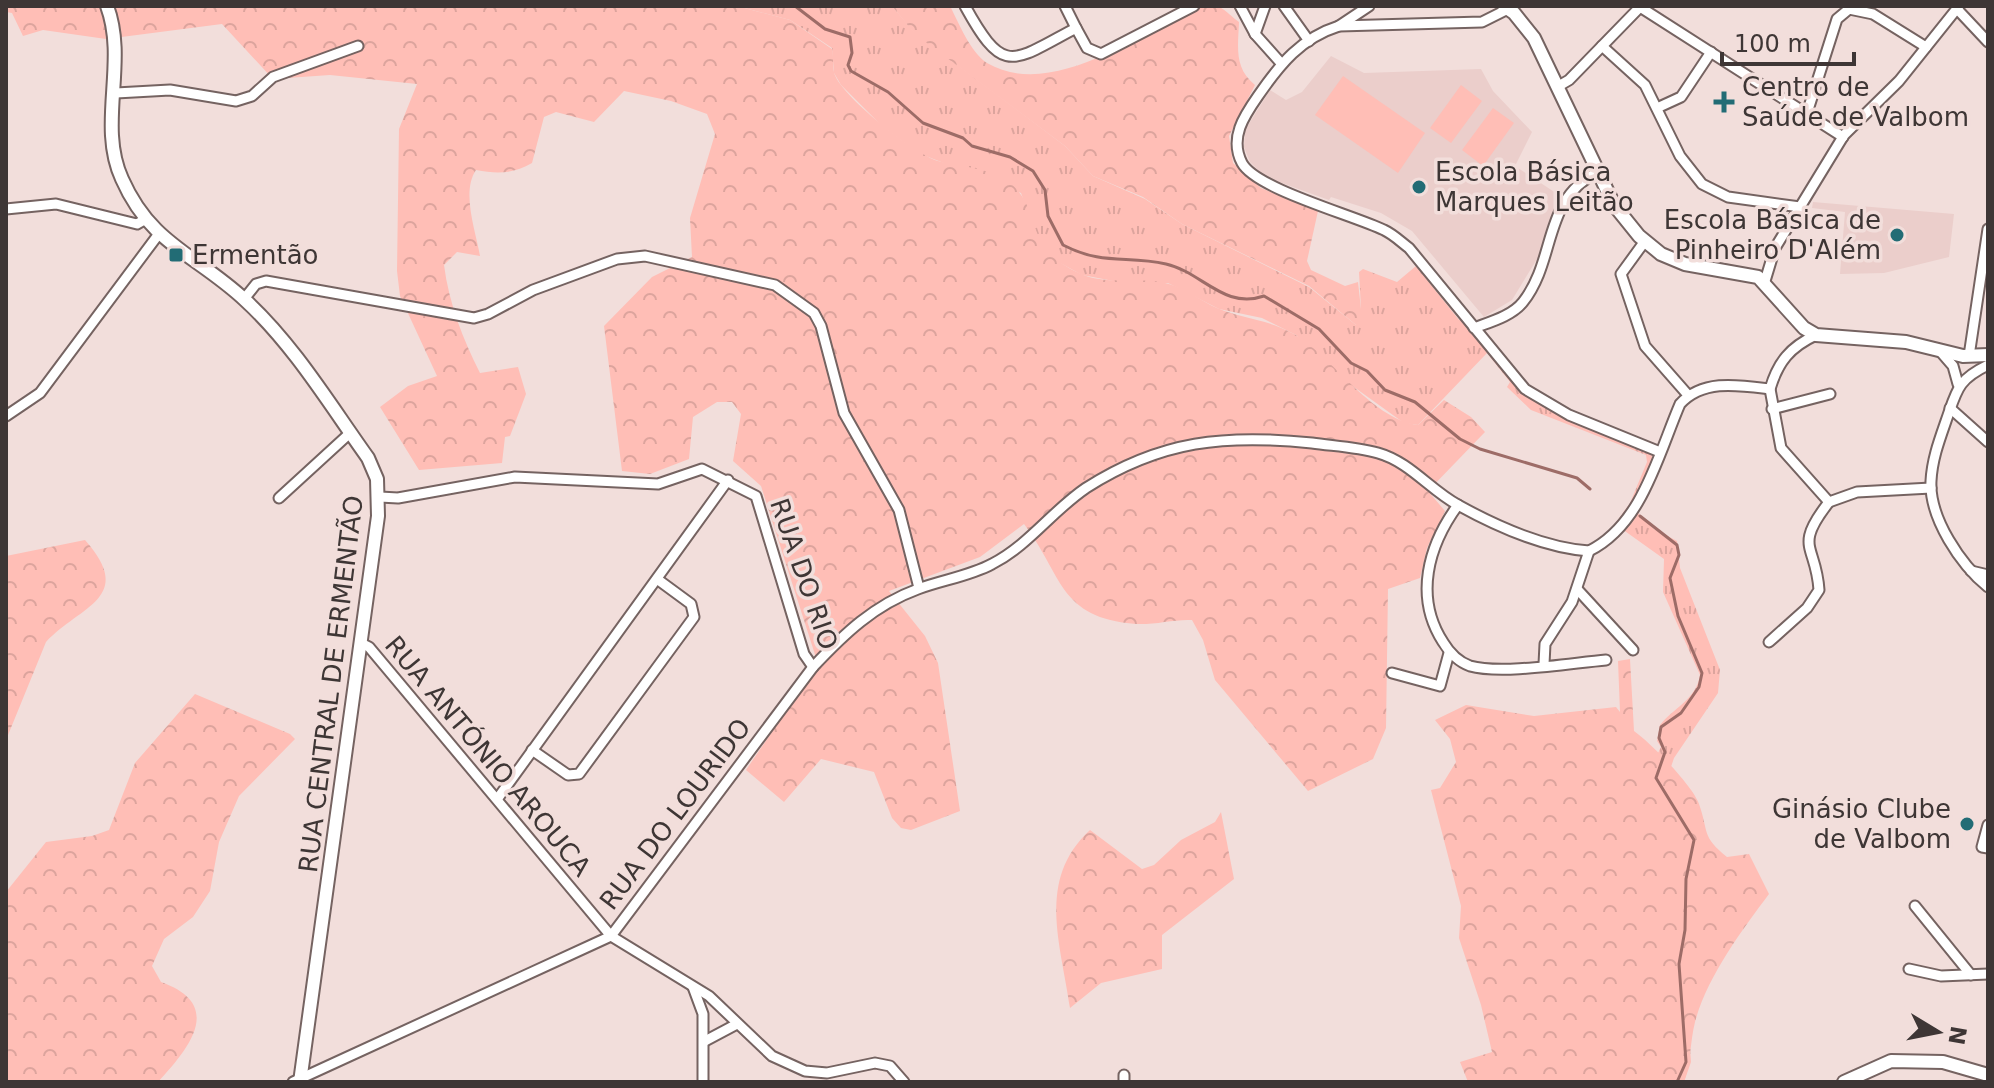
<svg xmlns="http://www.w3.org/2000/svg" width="1994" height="1088" viewBox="0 0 1994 1088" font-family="'DejaVu Sans',sans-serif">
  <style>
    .built { fill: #ebcecb }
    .grass { fill: url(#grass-tufts) }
    .forest { fill: url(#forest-crowns) }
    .garden { fill: #ffbeb6 }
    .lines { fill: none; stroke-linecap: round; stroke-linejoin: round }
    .stream { stroke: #9d6c67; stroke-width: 3 }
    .minor-casing { stroke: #756361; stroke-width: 13 }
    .tertiary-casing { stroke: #756361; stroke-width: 16 }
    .minor { stroke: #fff; stroke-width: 9 }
    .tertiary { stroke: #fff; stroke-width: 12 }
    .poi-dot { fill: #226c75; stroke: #f2dedb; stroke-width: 3 }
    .labels { text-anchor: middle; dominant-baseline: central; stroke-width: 7; stroke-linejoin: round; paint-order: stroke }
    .poi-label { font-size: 26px; fill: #3e3635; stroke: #f2dedb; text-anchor: start }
    .street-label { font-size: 26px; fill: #3e3635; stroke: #f2dedb }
  </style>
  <defs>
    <pattern id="grass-tufts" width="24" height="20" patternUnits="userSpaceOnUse" patternTransform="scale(2)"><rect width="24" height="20" fill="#ffbeb6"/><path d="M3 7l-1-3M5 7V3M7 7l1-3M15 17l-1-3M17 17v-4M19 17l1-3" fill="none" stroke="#dca49d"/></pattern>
    <pattern id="forest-crowns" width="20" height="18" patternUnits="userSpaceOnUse" patternTransform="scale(2)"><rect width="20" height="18" fill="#ffbeb6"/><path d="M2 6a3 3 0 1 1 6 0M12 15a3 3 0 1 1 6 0" fill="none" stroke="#dca49d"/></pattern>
  </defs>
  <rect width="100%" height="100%" fill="#f2dedb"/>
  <!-- built -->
  <g class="built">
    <path d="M1331 56 1364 73 1481 69 1493 91 1532 132 1515 166 1562 197 1550 221 1545 246 1512 300 1484 317 1412 231 1381 213 1331 197 1329 200 1265 177 1250 162 1244 147 1245 130 1270 90 1286 100 1302 92Z"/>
    <path d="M1813 202 1954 214 1949 257 1884 273 1840 274 1845 212 1812 208Z"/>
  </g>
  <!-- grass -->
  <path class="grass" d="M737 6H892L915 33 1065 146 1093 176 1145 199 1182 224 1309 287 1356 325 1361 309 1359 272 1363 269 1397 282 1416 266 1459 320 1468 321 1523 391 1565 418 1579 417 1653 454 1650 468 1632 507 1654 529 1677 541 1680 568 1720 670 1718 693 1674 758 1670 770 1691 1062 1684 1082 1656 757 1661 747 1657 741 1660 725C1673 708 1696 700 1700 675L1663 592 1664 559 1615 524 1630 503 1647 462 1646 455 1531 410 1507 387 1510 382 1487 353 1418 425 1404 423 1340 377 1296 335 1262 318 1219 309 1168 283H1124L1082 275 1053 259 1037 239 1021 193 918 153 882 126 841 85 834 73 832 48 790 20Z"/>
  <!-- forest -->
  <g class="forest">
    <path d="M6 6H737L790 20 832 49C834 57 832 64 834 72 838 94 916 155 938 161 958 166 992 169 1008 181 1045 211 1020 246 1079 273 1108 287 1140 275 1169 284 1187 289 1201 301 1217 308 1242 319 1264 318 1292 333 1331 354 1369 418 1418 425L1444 400 1471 417 1485 432 1428 491 1445 511 1427 548 1420 578 1388 589 1386 728 1373 759 1308 791 1215 680 1203 640 1192 620C1174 619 1155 625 1136 624 1058 618 1063 575 1024 524L980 557 889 591 925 636 938 663 960 811 911 830 901 828 892 818 874 772 821 759 784 802 746 770 818 664 761 486 733 461 741 414 732 402H717L693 417 689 459 650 474 622 471 604 326 652 277 692 257 690 218 715 134 707 114 671 101 624 91 594 122 556 112 544 117 532 163C513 174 497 174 476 170 461 192 476 232 480 256L457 252 444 265C449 304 463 339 480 373L518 367 526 394 510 436 505 437 502 463 419 470 380 407 408 386 437 376 400 296 397 271 399 129 417 84 330 75 273 79 222 24 106 39 43 30 23 36 12 13 6 12Z"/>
    <path d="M892 6H950C959 23 970 52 987 63 1045 97 1123 45 1173 19 1186 12 1204 0 1219 7 1226 10 1233 18 1239 22 1238 48 1234 68 1255 85L1229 136 1233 163 1261 188 1318 211 1307 261 1311 270 1345 286 1358 282 1361 309 1369 319 1356 325 1309 286 1182 224 1143 197 1093 176 1065 146 915 34Z"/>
    <path d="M85 540C136 598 81 605 46 642L6 740V556Z"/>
    <path d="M1630 659 1634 731C1650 742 1693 786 1699 804 1709 832 1701 836 1727 857L1749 854 1769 894C1742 930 1707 977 1695 1022 1690 1042 1691 1062 1684 1082H1468L1460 1062 1492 1052 1481 1005 1459 938 1461 906 1431 790 1440 788 1456 762 1450 739 1435 720 1466 705 1534 716 1616 707 1620 712 1618 661Z"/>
    <path d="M195 694 290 734 295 739 239 796 219 842 210 891 193 917 164 939 152 966 161 982C226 1005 188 1049 158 1082H6V892L46 842 92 836 109 830 135 763Z"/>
    <path d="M1221 812 1234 879 1162 935V969L1101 983 1070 1008C1061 943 1036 880 1090 830L1142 869 1154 865 1181 840 1215 822Z"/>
  </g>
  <!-- garden -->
  <g class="garden">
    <path d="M1343 76 1425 133 1398 173 1315 115Z"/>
    <path d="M1461 85 1482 101 1451 143 1430 128Z"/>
    <path d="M1493 108 1514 123 1483 166 1462 150Z"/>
  </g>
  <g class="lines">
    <!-- stream -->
    <g class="stream">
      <path d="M795 6 825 29 850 37 852 53 848 65 851 71 888 92 923 123 963 138 972 146 1010 157 1033 171 1045 190 1048 216 1063 245C1104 266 1126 255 1166 264 1202 272 1224 310 1264 296L1319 329 1351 363 1367 371 1385 390 1415 402 1460 439 1480 449 1577 478 1590 489"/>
      <path d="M1640 516 1677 545 1679 555 1670 578 1678 616 1702 673 1699 687 1681 713 1661 727 1659 738 1665 752 1656 778 1694 840 1686 879 1685 930 1679 964 1686 1062 1677 1082"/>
    </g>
    <!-- minor casing -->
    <g class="minor-casing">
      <g id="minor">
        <path d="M965 6C1004 77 1012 62 1076 28L1087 48 1101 54 1194 6"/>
        <path d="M1065 6 1076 28"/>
        <path d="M1240 6 1255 34 1280 62"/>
        <path d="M1284 6 1309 41"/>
        <path d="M1640 7 1843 137"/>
        <path d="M1508 9 1482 22 1339 26C1301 38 1280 64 1258 96 1244 116 1229 138 1242 163 1256 189 1353 215 1384 230 1393 234 1401 242 1409 248L1525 389 1569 415 1660 452"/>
        <path d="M1957 9 1988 42"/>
        <path d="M1339 26 1369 6"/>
        <path d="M1255 34 1265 6"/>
        <path d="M1602 46 1645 85 1680 156 1702 184 1728 197 1800 207"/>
        <path d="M1557 87 1569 80 1641 6"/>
        <path d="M116 93 170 90 236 101 252 96 273 77 358 46"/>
        <path d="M1657 108 1681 97 1711 52"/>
        <path d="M1807 113 1837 19 1849 9 1873 14 1926 47"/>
        <path d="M6 209 56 204 137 224 144 220"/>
        <path d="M1645 241 1621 274 1645 346 1688 395"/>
        <path d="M1765 281 1775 248 1844 135 1899 81 1959 6"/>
        <path d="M244 299 256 284 266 281 474 318 488 314 533 290 617 259 645 256 775 285 814 313 821 326 844 413 899 510 919 588"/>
        <path d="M1474 328C1490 322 1512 316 1523 302 1557 259 1542 199 1598 172"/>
        <path d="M1940 351 1953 366 1958 384"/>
        <path d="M1969 356 1988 229"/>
        <path d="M1988 365C1957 380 1957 390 1946 421 1939 441 1932 460 1931 481 1929 518 1961 565 1988 587"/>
        <path d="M1770 389 1781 448 1829 502 1857 492 1931 488"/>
        <path d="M1950 408 1988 442"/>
        <path d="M1772 409 1830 394"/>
        <path d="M6 416 40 393 158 235"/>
        <path d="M380 497 398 498 515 477 658 484 702 469 756 496 804 654 813 667"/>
        <path d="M279 498 350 433"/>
        <path d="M1458 505C1428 546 1414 597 1443 642 1449 652 1459 662 1470 666 1502 675 1571 663 1606 660"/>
        <path d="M1971 571 1988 575"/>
        <path d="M1577 589 1633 650"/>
        <path d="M1769 642 1807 608 1819 590C1816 544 1793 548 1829 502"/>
        <path d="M361 643 369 647 611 936 709 996 772 1056 805 1071 827 1073 875 1063 890 1066 904 1082"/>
        <path d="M1544 664 1545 644 1572 602 1589 551"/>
        <path d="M1392 673 1440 686 1449 653"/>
        <path d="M532 750 568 775 579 774 694 617 691 604 657 579"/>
        <path d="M498 798 728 480"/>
        <path d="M1988 825 1982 847 1988 848"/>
        <path d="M1915 906 1971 975"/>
        <path d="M1909 969 1941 976 1988 974"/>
        <path d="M693 987 703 1014V1082"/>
        <path d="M705 1041 737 1024"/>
        <path d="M1124 1075V1082"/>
        <path d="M293 1082 611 936 813 667C844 634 874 605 918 589 942 580 970 576 992 564 1029 545 1052 511 1086 488 1161 440 1226 434 1312 443 1333 446 1357 447 1378 453 1410 462 1430 490 1458 505 1496 526 1546 548 1589 551 1642 525 1658 455 1680 404 1703 379 1738 385 1770 389 1778 362 1790 347 1816 335"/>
      </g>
    </g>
    <!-- tertiary casing -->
    <g class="tertiary-casing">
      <g id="tertiary">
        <path d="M107 6C128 62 97 125 122 179 151 245 197 255 245 300 294 345 330 405 368 458L377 479 378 516 300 1082"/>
        <path d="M1504 6 1514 13 1534 38 1614 205 1639 236 1661 254 1685 264 1758 277 1804 328 1816 335 1906 342 1963 356 1988 355"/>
        <path d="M1844 1082 1891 1061 1943 1062 1988 1075"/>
      </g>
    </g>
    <!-- minor -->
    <use href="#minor" class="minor"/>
    <!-- tertiary -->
    <use href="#tertiary" class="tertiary"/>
  </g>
  <!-- markers -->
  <g class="poi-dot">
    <path d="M1720 90h8v8h8v8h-8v8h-8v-8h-8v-8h8z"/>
    <circle cx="1419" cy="187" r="8"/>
    <circle cx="1897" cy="235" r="8"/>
    <rect x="168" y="247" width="16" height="16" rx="4"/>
    <circle cx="1967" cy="824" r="8"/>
  </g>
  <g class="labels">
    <!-- poi labels -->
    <g class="poi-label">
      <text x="1742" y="87">Centro de<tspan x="1742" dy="30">Saúde de Valbom</tspan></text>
      <text x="1435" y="172">Escola Básica<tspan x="1435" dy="30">Marques Leitão</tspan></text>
      <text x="1881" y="220" text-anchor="end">Escola Básica de<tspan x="1881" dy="30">Pinheiro D'Além</tspan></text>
      <text x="192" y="255">Ermentão</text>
      <text x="1951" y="809" text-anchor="end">Ginásio Clube<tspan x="1951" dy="30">de Valbom</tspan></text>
    </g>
    <!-- street labels -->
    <g class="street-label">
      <text transform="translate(804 574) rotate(71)">RUA DO RIO</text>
      <text transform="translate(331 684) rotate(-83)">RUA CENTRAL DE ERMENTÃO</text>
      <text transform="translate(488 756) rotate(50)">RUA ANTÓNIO AROUCA</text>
      <text transform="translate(675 814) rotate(-53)">RUA DO LOURIDO</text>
    </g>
  </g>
  <!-- border -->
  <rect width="1994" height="1088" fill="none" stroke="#3e3635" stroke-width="16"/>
  <!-- north arrow -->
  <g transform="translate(1938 1032) rotate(100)" stroke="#f2dedb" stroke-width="6" paint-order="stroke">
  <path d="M0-6L14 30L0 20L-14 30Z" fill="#3e3635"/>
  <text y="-12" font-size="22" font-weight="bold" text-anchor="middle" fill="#3e3635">N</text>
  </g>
  <!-- scale -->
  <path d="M1722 52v12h132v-12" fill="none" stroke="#3e3635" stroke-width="4"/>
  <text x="1734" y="52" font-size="24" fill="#3e3635" stroke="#f2dedb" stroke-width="6" paint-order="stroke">100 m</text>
</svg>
